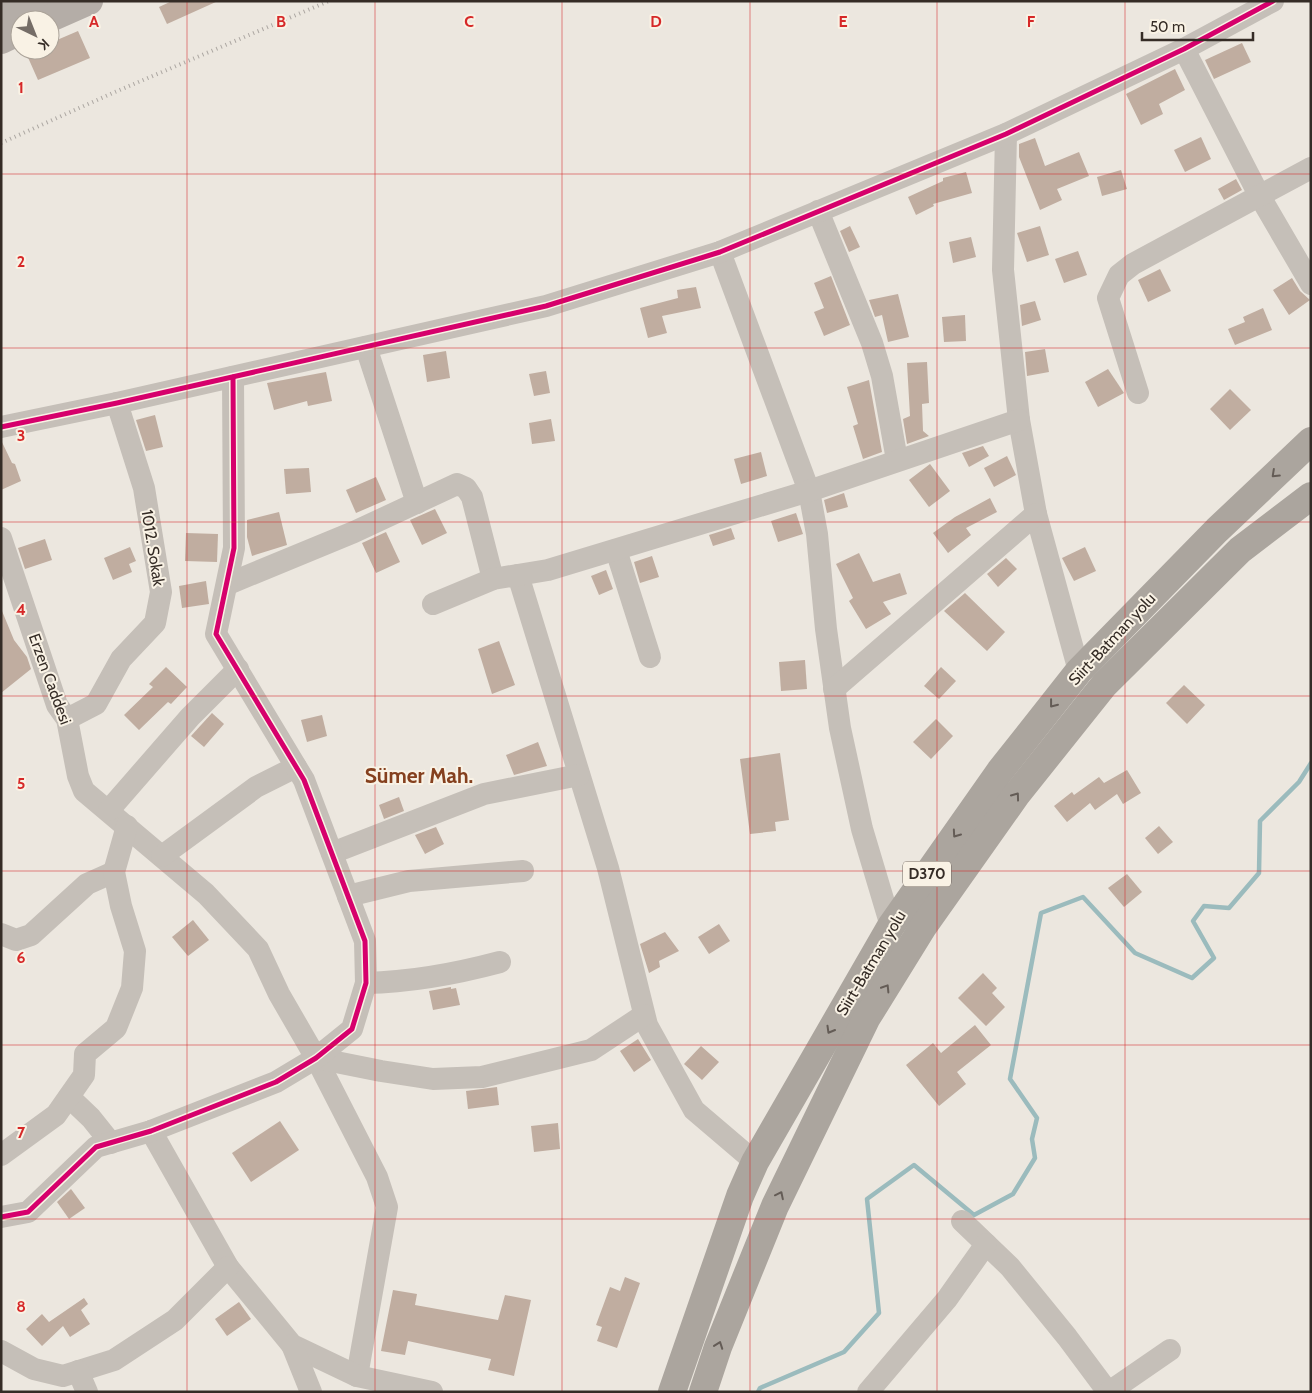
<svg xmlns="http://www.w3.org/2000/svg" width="1312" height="1393" viewBox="0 0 1312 1393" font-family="Cabin,sans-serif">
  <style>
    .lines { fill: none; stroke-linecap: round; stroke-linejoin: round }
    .stream { stroke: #9bbbbd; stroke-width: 4.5 }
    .building { fill: #c0ada0 }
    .minor { stroke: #c5bfb8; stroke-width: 22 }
    .major { stroke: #b4ada7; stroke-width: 28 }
    .highway { stroke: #aba59e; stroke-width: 28 }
    .rail { stroke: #aca7a2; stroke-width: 4; stroke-dasharray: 1 4; stroke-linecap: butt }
    .cycleway-casing { stroke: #f9f2e5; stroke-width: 8 }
    .cycleway { stroke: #d6006c; stroke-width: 5 }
    .oneway { stroke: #645c56 }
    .grid { fill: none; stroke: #d62828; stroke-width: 1; stroke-opacity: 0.55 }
    .labels { text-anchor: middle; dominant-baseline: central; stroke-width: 4; stroke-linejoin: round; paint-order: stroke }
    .shield { fill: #f9f2e5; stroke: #70675f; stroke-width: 1 }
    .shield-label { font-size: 15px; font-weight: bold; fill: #352c26 }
    .street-label { font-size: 16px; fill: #352c26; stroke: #f9f2e5 }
    .district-label { font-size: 21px; font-weight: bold; fill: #85401e; stroke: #f9f2e5 }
    .grid-label { font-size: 16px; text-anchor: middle; font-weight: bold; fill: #d62828; stroke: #f9f2e5; stroke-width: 4; stroke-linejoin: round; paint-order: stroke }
  </style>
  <rect width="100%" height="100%" fill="#ece7df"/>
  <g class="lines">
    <!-- stream -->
    <path class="stream" d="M758 1392 760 1388 844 1352 879 1313 867 1199 914 1165 974 1215 1013 1194 1035 1158 1032 1139 1037 1118 1010 1079 1041 913 1083 897 1135 953 1192 978 1214 958 1193 921 1204 906 1229 908 1259 873 1260 821 1299 782 1311 763"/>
  </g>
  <!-- building -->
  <g class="building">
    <path d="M172 1H218L167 24 159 7Z"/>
    <path d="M78 31 90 58 38 80 26 53 33 50H50V43Z"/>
    <path d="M1242 43 1251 62 1214 79 1205 60Z"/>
    <path d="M1175 69 1185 90 1159 104 1163 114 1141 125 1126 94Z"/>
    <path d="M1201 137 1211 159 1185 172 1174 150Z"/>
    <path d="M1035 138 1045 166 1079 152 1089 176 1057 189 1062 200 1040 210 1019 157V144Z"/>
    <path d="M1121 170 1127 189 1102 196 1097 177Z"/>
    <path d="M966 172 972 193 933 204 934 206 916 215 908 197 943 181V178Z"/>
    <path d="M1236 179 1242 190 1224 200 1218 189Z"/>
    <path d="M850 226 860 247 849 252 840 231Z"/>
    <path d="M1040 226 1049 255 1027 262 1017 233Z"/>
    <path d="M971 237 976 257 953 263 949 242Z"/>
    <path d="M1078 251 1087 275 1064 283 1055 259Z"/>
    <path d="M1160 269 1171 291 1148 302 1138 280Z"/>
    <path d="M831 276 850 325 824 336 814 312 824 308 814 283Z"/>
    <path d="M1292 278 1300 291 1310 300 1289 315 1273 290Z"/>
    <path d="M696 287 701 308 662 316 667 333 648 338 640 308 678 298 677 290Z"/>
    <path d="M898 294 909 337 888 342 882 315 875 317 869 300Z"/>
    <path d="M1035 301 1041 320 1022 326 1020 305Z"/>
    <path d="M1263 308 1272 330 1235 345 1228 329 1245 322 1243 317Z"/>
    <path d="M965 315 966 341 944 342 942 317Z"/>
    <path d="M1045 349 1049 372 1027 376 1025 352Z"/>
    <path d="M446 351 450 378 427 382 423 355Z"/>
    <path d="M927 362 929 403 922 404 923 431 929 436 907 444 903 419 910 416 907 363Z"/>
    <path d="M1108 369 1124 393 1098 407 1085 382Z"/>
    <path d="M546 371 550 393 534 396 529 374Z"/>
    <path d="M326 372 332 401 308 406 307 401 274 410 267 383Z"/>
    <path d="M869 380 882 452 863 459 853 426 858 424 847 387Z"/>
    <path d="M1230 389 1251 410 1230 430 1210 409Z"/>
    <path d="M155 415 163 447 146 451 136 420Z"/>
    <path d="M551 419 555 441 532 444 529 423Z"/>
    <path d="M1 440 12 463 15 464 21 481 1 490Z"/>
    <path d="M983 446 989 456 969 467 962 453Z"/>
    <path d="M761 452 767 476 741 484 734 459Z"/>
    <path d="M1007 456 1016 475 994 487 984 468Z"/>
    <path d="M930 464 950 491 929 507 909 480Z"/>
    <path d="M309 468 311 492 286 494 284 469Z"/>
    <path d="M376 477 386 500 356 513 346 490Z"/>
    <path d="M844 493 848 507 827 513 824 500Z"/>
    <path d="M990 498 997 512 966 528 971 535 948 553 933 533 955 517Z"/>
    <path d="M435 509 447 533 422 545 410 520Z"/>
    <path d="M279 512 287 545 252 556 247 537V520Z"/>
    <path d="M796 513 803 534 778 542 771 521Z"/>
    <path d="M731 528 735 539 713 546 709 535Z"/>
    <path d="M386 532 400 562 376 573 362 543Z"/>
    <path d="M186 533 218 534 217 562 185 561Z"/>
    <path d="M45 539 52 560 25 569 18 548Z"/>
    <path d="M130 547 136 561 129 564 132 572 113 580 104 558Z"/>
    <path d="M1085 547 1096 571 1074 581 1062 558Z"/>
    <path d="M859 553 873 582 900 573 907 594 883 602 891 614 866 629 849 601 853 598 836 564Z"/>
    <path d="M652 556 659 577 640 583 634 562Z"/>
    <path d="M1006 558 1017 569 998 587 987 574Z"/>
    <path d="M606 570 613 589 599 595 591 576Z"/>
    <path d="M206 581 209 604 182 608 179 586Z"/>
    <path d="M965 593 1005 632 987 651 944 611Z"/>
    <path d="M2 611 14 640 27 657 31 669 1 693Z"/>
    <path d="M499 641 515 685 492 694 478 649Z"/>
    <path d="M805 660 807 689 781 691 779 662Z"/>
    <path d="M166 667 187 687 171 704 168 702 139 730 124 715 153 687 149 684Z"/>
    <path d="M941 667 956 681 939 699 924 686Z"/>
    <path d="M1184 685 1205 705 1187 724 1166 703Z"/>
    <path d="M212 713 224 724 204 747 191 736Z"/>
    <path d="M322 715 327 736 307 742 301 720Z"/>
    <path d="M936 719 953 736 931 759 913 742Z"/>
    <path d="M538 742 547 766 514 775 506 755Z"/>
    <path d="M780 753 789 820 775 822 776 831 750 834 740 759Z"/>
    <path d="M1127 770 1141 793 1123 804 1117 794 1095 810 1090 803 1067 822 1054 806 1072 792 1074 795 1099 777 1104 783Z"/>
    <path d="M399 797 404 811 384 819 379 805Z"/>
    <path d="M1159 826 1173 842 1158 854 1145 838Z"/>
    <path d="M436 827 444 844 425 854 415 835Z"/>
    <path d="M1127 874 1142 892 1124 907 1108 888Z"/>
    <path d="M193 920 209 940 188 956 172 937Z"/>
    <path d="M719 924 730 941 709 954 698 937Z"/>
    <path d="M665 932 679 951 659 961 660 967 649 973 640 944Z"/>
    <path d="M983 973 997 988 992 993 1005 1007 986 1026 958 998Z"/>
    <path d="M451 987V989L456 988 460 1005 433 1010 429 991Z"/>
    <path d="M975 1025 991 1045 957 1072 966 1084 939 1106 906 1065 933 1043 941 1053Z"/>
    <path d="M638 1039 651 1060 634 1072 620 1051Z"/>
    <path d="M701 1046 719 1062 702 1080 684 1064Z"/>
    <path d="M497 1087 499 1105 468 1109 466 1091Z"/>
    <path d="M280 1121 299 1150 251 1182 232 1153Z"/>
    <path d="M558 1123 560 1149 534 1152 531 1126Z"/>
    <path d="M71 1189 85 1208 69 1219 57 1202Z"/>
    <path d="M625 1277 640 1283 617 1348 597 1341 602 1327 596 1325 610 1287 620 1291Z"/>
    <path d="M393 1290 417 1294 415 1305 498 1320 505 1295 531 1300 514 1376 488 1370 491 1359 408 1341 405 1355 381 1351Z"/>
    <path d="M84 1298 88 1304 81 1310 90 1324 70 1337 63 1326 42 1346 26 1329 42 1314 49 1322Z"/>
    <path d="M239 1302 251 1319 227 1336 215 1319Z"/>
  </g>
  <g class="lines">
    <!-- minor -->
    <g class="minor">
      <path d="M1184 49 1259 195 1311 284"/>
      <path d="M1006 134 1003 270 1019 420 1036 514 1079 671"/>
      <path d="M818 211 872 343 882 376 897 460"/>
      <path d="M720 252 809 491 817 534 826 629 840 728 862 829 891 926"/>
      <path d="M366 347 417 503"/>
      <path d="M1138 393 1108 298 1119 275 1133 264 1311 168"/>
      <path d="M1 427 117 403 546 306 720 252 1006 134 1184 49 1273 1"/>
      <path d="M1 538 57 705 67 719 78 776 84 791 206 894 258 949 279 994 316 1058 377 1177 387 1207 357 1376"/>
      <path d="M616 550 650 657"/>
      <path d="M518 575 608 868 647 1025 694 1110 755 1162"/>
      <path d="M228 584 354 532 457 484 466 488 472 497 493 579"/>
      <path d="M433 604 493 579 548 570 809 491 1019 420"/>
      <path d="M834 689 1036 514"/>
      <path d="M67 719 96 704 121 659 155 623 161 592 144 488 117 403"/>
      <path d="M109 810 190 717 238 669"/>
      <path d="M332 853 484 794 579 775"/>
      <path d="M162 856 256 787 296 767"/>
      <path d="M348 896 409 881 523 871"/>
      <path d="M1 934 16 940 31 935 87 884 114 872"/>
      <path d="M366 983C412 982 455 974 500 962"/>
      <path d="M316 1058 381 1071 433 1079 482 1077 591 1050 644 1015"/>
      <path d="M69 1097 91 1118 111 1143"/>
      <path d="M151 1131 228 1267 292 1345 357 1376 432 1392"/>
      <path d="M1 1155 56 1115 84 1075 85 1054 116 1028 132 988 135 951 121 906 114 872 127 826"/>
      <path d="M1 1217 28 1212 96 1147 151 1131 276 1082 316 1058 352 1029 366 983 365 941 304 780 216 634 234 548 233 377"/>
      <path d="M962 1221 1010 1267 1067 1337 1108 1392"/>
      <path d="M292 1345 311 1392"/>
      <path d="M1 1351 34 1369 63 1376 114 1360 175 1320 228 1267"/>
      <path d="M78 1371 87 1392"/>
      <path d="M868 1392 947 1299 986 1244"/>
      <path d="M1109 1392 1170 1350"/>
    </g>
    <!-- major -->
    <g class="major">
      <path d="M1 18 42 1"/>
      <path d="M46 20 89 1"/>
      <path d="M1 40 20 31"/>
    </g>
    <!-- highway -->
    <g class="highway">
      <path d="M672 1392 740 1196 755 1162 891 926 1000 771 1079 671 1217 530 1311 441"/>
      <path d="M703 1392 718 1347 775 1206 866 1019 923 927 1017 794 1104 685 1240 550 1311 496"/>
    </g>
    <!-- rail -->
    <path class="rail" d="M1 143 115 92 329 1"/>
    <!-- cycleway casing -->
    <g class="cycleway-casing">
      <g id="cycleway">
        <path d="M1 427 117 403 546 306 720 252 1006 134 1184 49 1273 1"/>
        <path d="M1 1217 28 1212 96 1147 151 1131 276 1082 316 1058 352 1029 366 983 365 941 304 780 216 634 234 548 233 377"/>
      </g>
    </g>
    <!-- cycleway -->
    <use href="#cycleway" class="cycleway"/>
  </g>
  <!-- one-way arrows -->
  <defs><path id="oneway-chevron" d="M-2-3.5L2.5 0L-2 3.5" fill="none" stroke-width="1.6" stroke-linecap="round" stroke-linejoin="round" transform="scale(1.25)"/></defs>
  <g class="oneway">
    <use href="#oneway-chevron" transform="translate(1275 474) rotate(137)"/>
    <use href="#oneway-chevron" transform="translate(1053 704) rotate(128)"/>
    <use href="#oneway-chevron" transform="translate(1016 796) rotate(-54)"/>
    <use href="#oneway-chevron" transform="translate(956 834) rotate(125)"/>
    <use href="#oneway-chevron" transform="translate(886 988) rotate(-58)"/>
    <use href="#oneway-chevron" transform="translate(830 1030) rotate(120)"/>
    <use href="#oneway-chevron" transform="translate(780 1195) rotate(-64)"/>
    <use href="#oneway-chevron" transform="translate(719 1345) rotate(-70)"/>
  </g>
  <!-- grid -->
  <path class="grid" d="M187 1V1392M375 1V1392M562 1V1392M750 1V1392M937 1V1392M1125 1V1392M1 174H1311M1 348H1311M1 522H1311M1 696H1311M1 871H1311M1 1045H1311M1 1219H1311"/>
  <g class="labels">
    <!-- shield labels -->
    <rect class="shield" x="903" y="861.5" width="48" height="25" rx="4"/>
    <g class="shield-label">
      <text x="927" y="874">D370</text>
    </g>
    <!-- street labels -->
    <g class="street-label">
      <text transform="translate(153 548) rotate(81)">1012. Sokak</text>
      <text transform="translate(1112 639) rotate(-47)">Siirt-Batman yolu</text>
      <text transform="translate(50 679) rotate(70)">Erzen Caddesi</text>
      <text transform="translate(871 963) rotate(-59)">Siirt-Batman yolu</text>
    </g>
    <!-- district labels -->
    <g class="district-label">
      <text x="419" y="775">Sümer Mah.</text>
    </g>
  </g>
  <g class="grid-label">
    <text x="94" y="27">A</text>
    <text x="281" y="27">B</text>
    <text x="469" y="27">C</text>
    <text x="656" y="27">D</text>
    <text x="843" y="27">E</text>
    <text x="1031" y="27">F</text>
    <text x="21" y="93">1</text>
    <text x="21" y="267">2</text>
    <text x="21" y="441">3</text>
    <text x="21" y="615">4</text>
    <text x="21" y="789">5</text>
    <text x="21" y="963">6</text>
    <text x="21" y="1138">7</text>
    <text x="21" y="1312">8</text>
  </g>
  <!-- border -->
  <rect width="1312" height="1393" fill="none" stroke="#352c26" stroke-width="5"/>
  <!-- north arrow -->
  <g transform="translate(35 35) rotate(137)"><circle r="24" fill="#f9f2e5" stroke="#aba399"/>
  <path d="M0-4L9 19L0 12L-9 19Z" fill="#756d67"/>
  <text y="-8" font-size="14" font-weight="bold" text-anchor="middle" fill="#352c26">K</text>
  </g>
  <!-- scale -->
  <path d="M1142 32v8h111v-8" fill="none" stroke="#352c26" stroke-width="2.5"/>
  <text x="1150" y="32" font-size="15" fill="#352c26" stroke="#f9f2e5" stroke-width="4" paint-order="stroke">50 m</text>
</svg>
